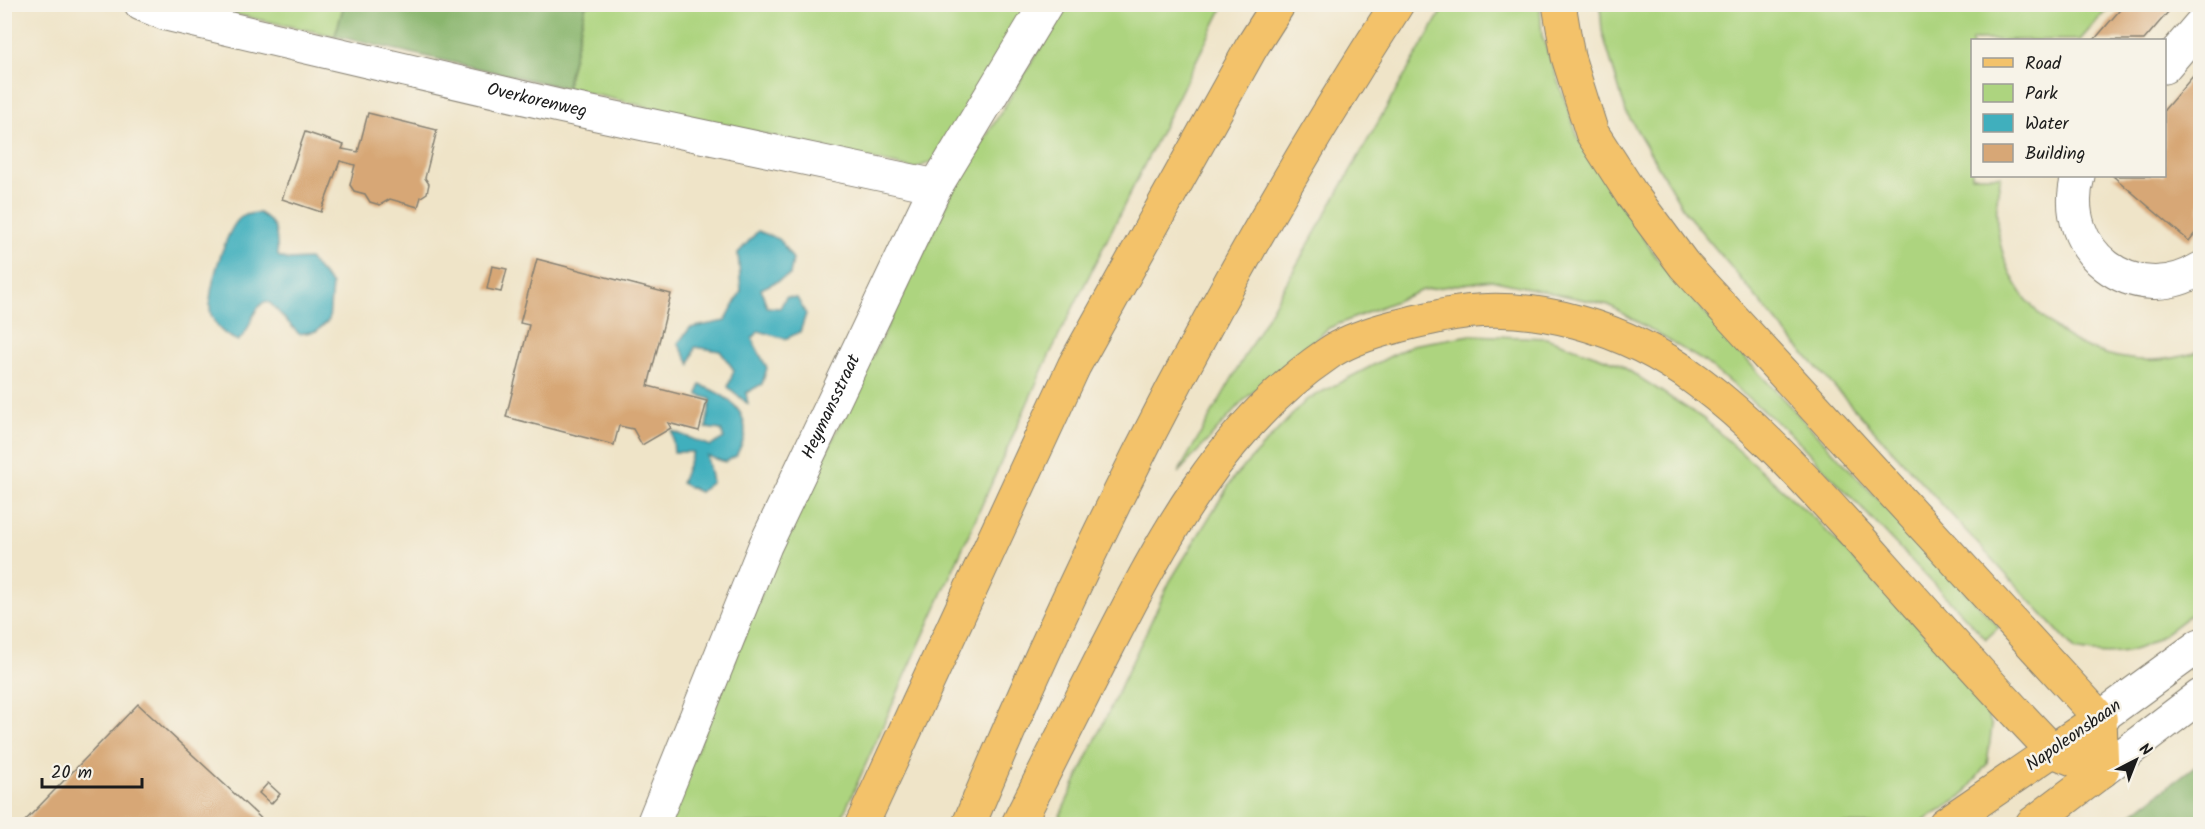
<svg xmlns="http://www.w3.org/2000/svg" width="2205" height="829" viewBox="0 0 2205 829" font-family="Kalam,sans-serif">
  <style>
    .green { fill: #add47f; stroke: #64784e; stroke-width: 1.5 }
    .forest { fill: #8ab66e; stroke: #536945; stroke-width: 1.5 }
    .water { fill: #40afbd; stroke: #2e666c; stroke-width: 1.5 }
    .building { fill: #d7a776 }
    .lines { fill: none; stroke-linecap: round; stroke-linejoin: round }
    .minor-casing { stroke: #868072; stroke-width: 35 }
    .major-casing { stroke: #868072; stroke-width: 35 }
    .highway-casing { stroke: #868072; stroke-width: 35 }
    .minor { stroke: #fff; stroke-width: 33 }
    .major { stroke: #f3c26a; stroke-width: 33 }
    .highway { stroke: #f3c26a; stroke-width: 33 }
    .labels { text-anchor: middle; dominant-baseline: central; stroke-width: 5; stroke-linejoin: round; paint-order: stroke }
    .street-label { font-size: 18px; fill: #1c1c1c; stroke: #f7f3e8 }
  </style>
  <rect width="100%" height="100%" fill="#f7f3e8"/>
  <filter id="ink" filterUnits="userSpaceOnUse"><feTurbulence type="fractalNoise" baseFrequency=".0167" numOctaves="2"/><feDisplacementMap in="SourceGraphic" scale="12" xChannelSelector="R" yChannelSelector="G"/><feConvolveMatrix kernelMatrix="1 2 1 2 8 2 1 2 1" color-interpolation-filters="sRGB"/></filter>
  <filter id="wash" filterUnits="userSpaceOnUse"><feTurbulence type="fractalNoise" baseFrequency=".008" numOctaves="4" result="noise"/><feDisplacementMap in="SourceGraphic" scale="24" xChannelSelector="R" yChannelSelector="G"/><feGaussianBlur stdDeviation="1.35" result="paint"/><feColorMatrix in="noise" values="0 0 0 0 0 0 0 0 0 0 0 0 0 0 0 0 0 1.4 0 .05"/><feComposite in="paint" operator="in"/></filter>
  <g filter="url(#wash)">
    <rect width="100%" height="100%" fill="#efe4c8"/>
    <!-- green -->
    <g class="green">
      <path d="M192 5H344L335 36Z"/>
      <path d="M586 5H1031L939 159 914 169 566 88Z"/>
      <path d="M1067 5H1224L1045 364 839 824H666L782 544 953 190Z"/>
      <path d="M1445 5H1540L1542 36 1579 140 1656 257 1754 368 1999 627 1986 639 1790 433 1705 362 1609 305 1491 280 1423 290 1329 328 1246 398 1178 473Z"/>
      <path d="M1600 5H2111L2080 40H1972V176H2001C1973 293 2088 391 2200 351V607C2154 642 2136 663 2075 650L1797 346 1685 212 1626 112 1602 31Z"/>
      <path d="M1471 335 1546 338 1617 363 1704 419 1817 521 1978 689 1992 726 1987 764 1962 797 1919 824H1056L1170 581 1234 477 1306 400 1412 345Z"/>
    </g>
    <!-- forest -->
    <g class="forest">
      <path d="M344 5V4L586 5 566 88 335 36Z"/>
      <path d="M2200 762V824H2119Z"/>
    </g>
    <!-- water -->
    <g class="water">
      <path d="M259 213C281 226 275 234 278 256L288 260 309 259 332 285 329 320 317 331 299 334 270 303 264 302C249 314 252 330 238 341 225 335 218 330 212 317 204 299 224 235 238 220 243 214 251 213 259 213Z"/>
      <path d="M758 231 779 239 793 259 790 275 761 289 767 307 780 308 786 297 797 298 806 314 800 332 785 339 759 331 752 339 767 368 762 384 746 393 748 404 728 387 734 370 720 351 695 347 690 364 678 343 690 328 725 321 741 291 738 253Z"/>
      <path d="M700 385C722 393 747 407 745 434 744 441 739 450 736 456L725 462 707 456 712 482 700 492 681 483 693 452H674L672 431 711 446 724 438 721 430 706 428 711 399 698 395Z"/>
    </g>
    <g id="blocks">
      <!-- building -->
      <g class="building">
        <path d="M2125 4H2175L2144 40H2094Z"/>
        <path d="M2200 68V227L2189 241 2113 176H2164V110Z"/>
        <path d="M368 113 437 130 425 178 429 184 427 193 421 197 418 207 390 199 380 205 370 202 365 194 354 191 350 185 355 165 340 161 321 212 282 199 305 132 344 145 342 149 358 152Z"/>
        <path d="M537 259 671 294 648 386 707 401 699 431 668 423 671 428 642 445 633 429 619 426 614 445 506 417 529 325 520 323Z"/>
        <path d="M492 266 507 269 501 292 487 289Z"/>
        <path d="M138 704 267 824H22Z"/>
        <path d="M268 783 280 794 271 804 259 793Z"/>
      </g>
    </g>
  </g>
  <g filter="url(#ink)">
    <use href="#blocks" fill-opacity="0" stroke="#868072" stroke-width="1.5"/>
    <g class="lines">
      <!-- minor casing -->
      <g class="minor-casing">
        <g id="minor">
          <path id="s1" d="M141 4 166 14 559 106 936 186"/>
          <path d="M2164 67 2200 25"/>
          <path d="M2078 176C2057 251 2134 310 2200 269"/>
          <path d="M2100 718 2200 645"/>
          <path d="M2102 771 2200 696"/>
          <path id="s2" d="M653 824 765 546 936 186 1046 4"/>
        </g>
      </g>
      <!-- major casing -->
      <g class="major-casing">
        <g id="major">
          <path d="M1945 824 2100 718"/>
          <path d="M2032 824 2102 771"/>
        </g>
      </g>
      <!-- highway casing -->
      <g class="highway-casing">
        <g id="highway">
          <path d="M862 824 1074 366 1251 48 1279 4"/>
          <path d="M969 824C1087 539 1229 264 1397 4"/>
          <path d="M1018 824C1047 767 1076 710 1105 652 1162 540 1222 425 1329 353 1356 334 1408 323 1441 316 1529 297 1628 328 1699 382 1758 426 1808 483 1858 537 1922 609 1986 682 2053 751L2102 771 2100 718 1684 265 1632 195 1592 133 1568 57 1559 4"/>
        </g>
      </g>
      <!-- minor -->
      <use href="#minor" class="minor"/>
      <!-- major -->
      <use href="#major" class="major"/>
      <!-- highway -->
      <use href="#highway" class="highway"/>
    </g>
  </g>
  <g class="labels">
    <!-- street labels -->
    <g class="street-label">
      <text stroke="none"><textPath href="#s1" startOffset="408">Overkorenweg</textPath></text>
      <text stroke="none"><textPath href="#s2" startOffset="454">Heymansstraat</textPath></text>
      <text transform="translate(2074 736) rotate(-35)">Napoleonsbaan</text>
    </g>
  </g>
  <!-- margin -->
  <rect width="2205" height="829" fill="none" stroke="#f7f3e8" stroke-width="24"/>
  <!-- legend -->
  <rect x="1971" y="39" width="195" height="138" fill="#f7f3e8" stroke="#9f9d96" stroke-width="1.5"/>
  <rect x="1983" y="58" width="30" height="9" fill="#f3c26a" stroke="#9f9d96" stroke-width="1.5"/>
  <text x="2025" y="69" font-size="18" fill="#1c1c1c">Road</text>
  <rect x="1983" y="84" width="30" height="18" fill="#add47f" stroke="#9f9d96" stroke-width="1.5"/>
  <text x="2025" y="99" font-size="18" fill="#1c1c1c">Park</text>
  <rect x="1983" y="114" width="30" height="18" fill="#40afbd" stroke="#9f9d96" stroke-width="1.5"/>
  <text x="2025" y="129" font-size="18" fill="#1c1c1c">Water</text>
  <rect x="1983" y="144" width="30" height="18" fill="#d7a776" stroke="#9f9d96" stroke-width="1.5"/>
  <text x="2025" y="159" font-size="18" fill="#1c1c1c">Building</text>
  <!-- north arrow -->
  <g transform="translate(2136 760) rotate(42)" stroke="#f7f3e8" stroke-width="4.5" paint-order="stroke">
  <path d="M0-4.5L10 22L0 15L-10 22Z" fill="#1c1c1c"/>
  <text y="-9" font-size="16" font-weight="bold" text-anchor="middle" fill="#1c1c1c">N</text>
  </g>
  <!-- scale -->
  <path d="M42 778v9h100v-9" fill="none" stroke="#1c1c1c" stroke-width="3"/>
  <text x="51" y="778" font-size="18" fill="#1c1c1c" stroke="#f7f3e8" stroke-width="4.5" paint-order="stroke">20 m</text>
</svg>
